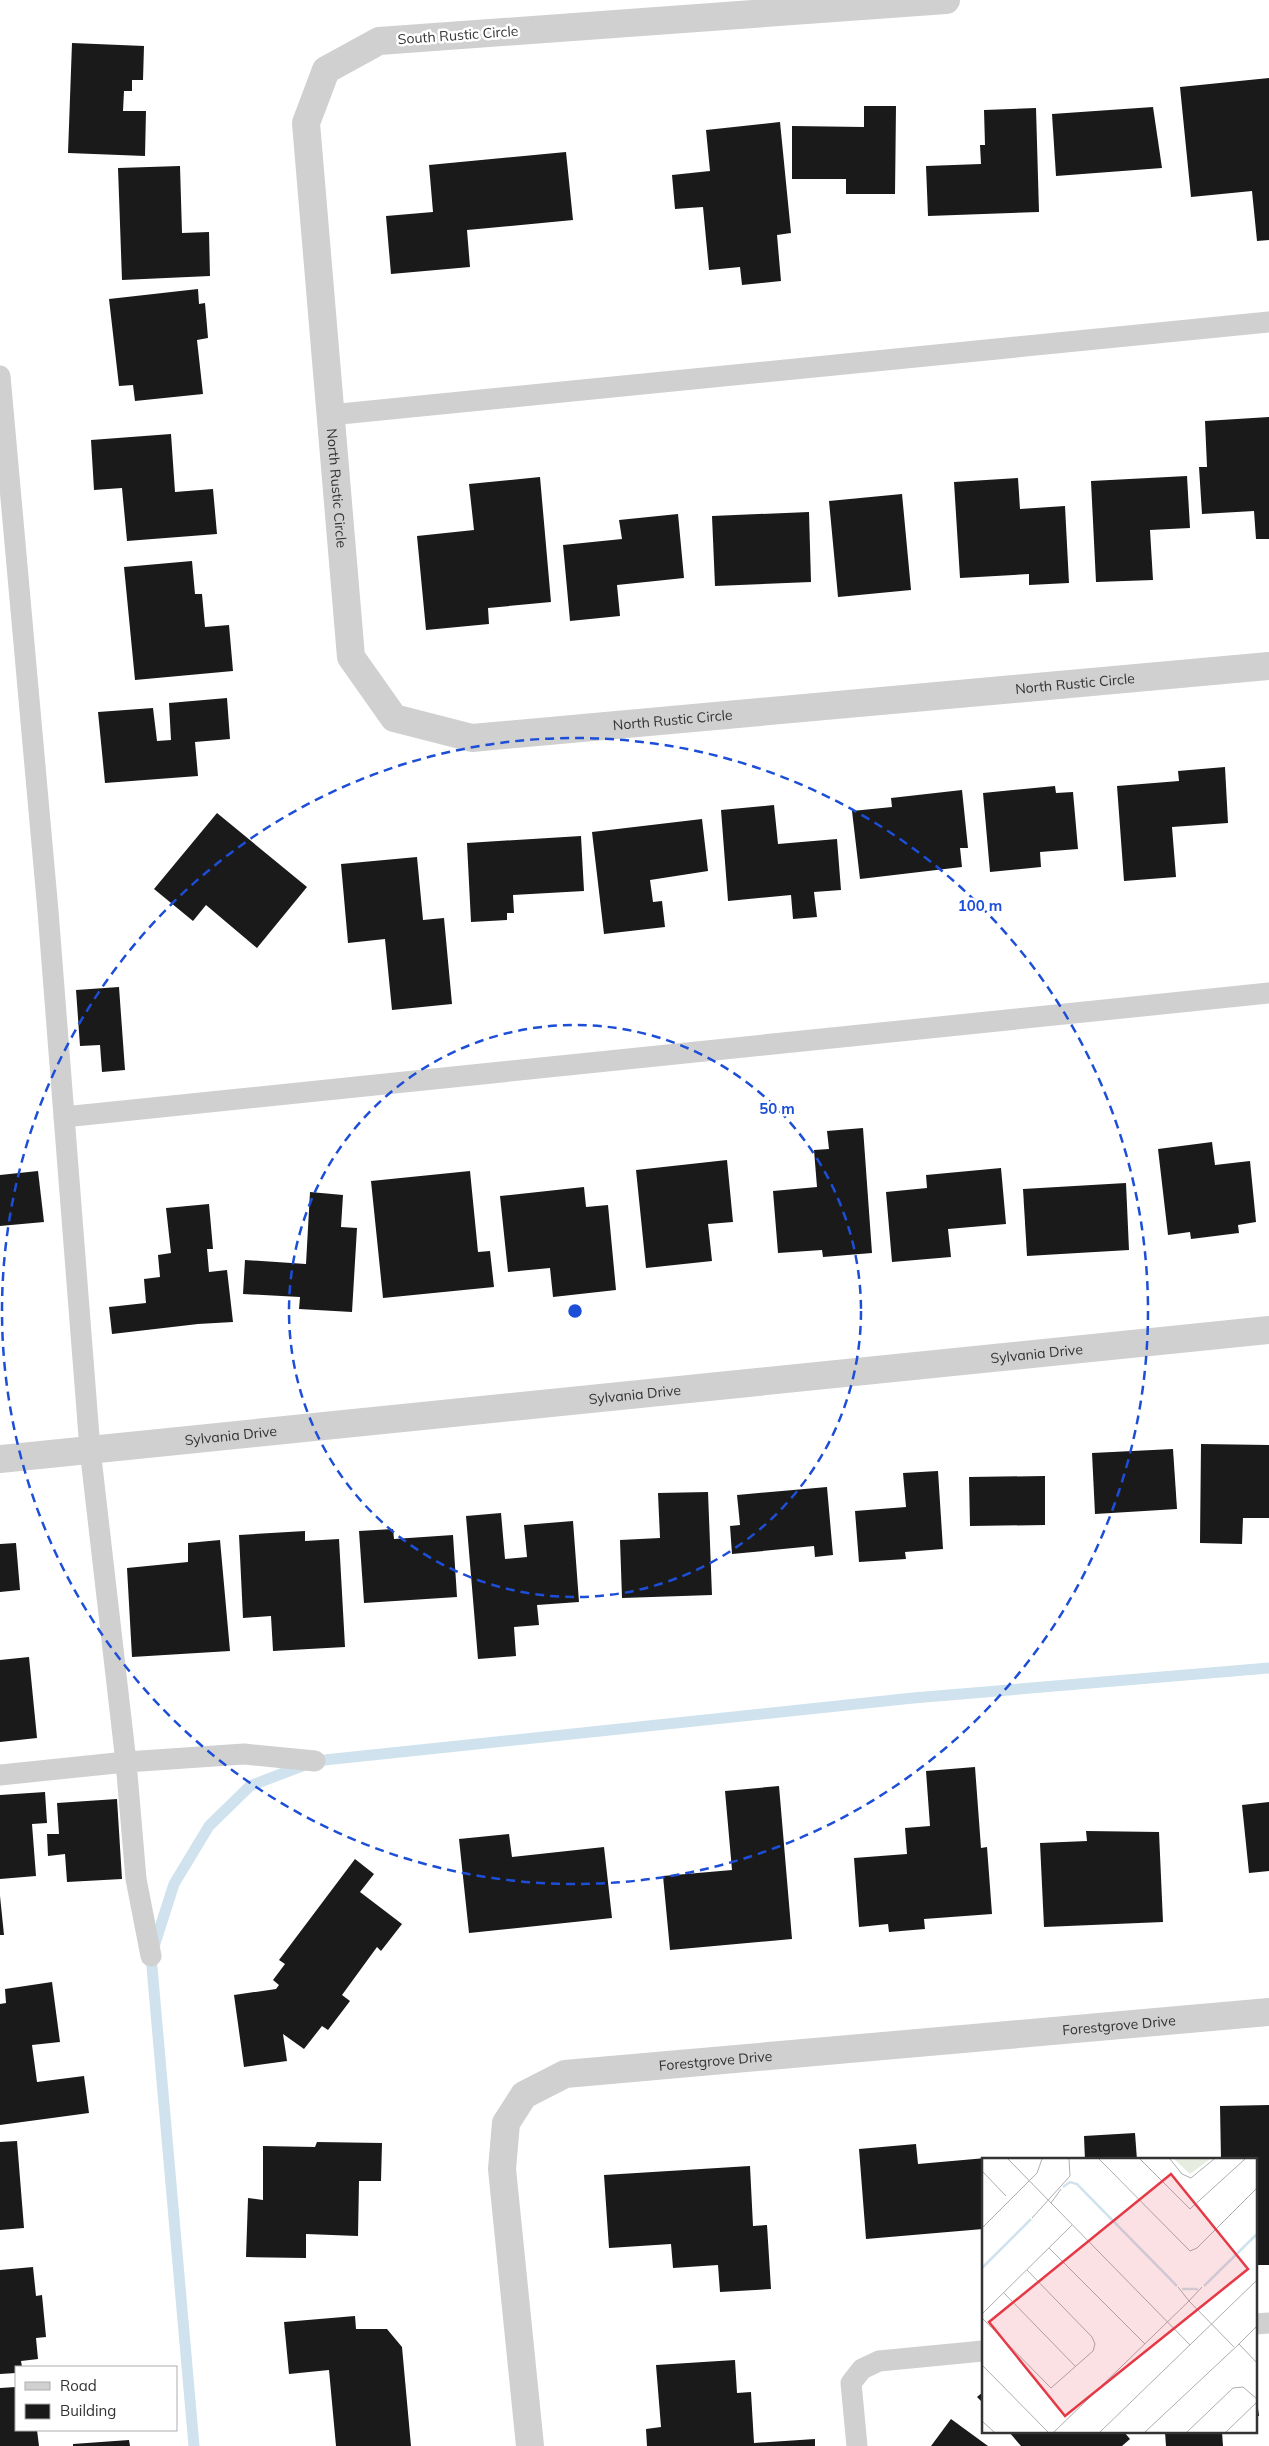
<svg xmlns="http://www.w3.org/2000/svg" width="1269" height="2446" viewBox="0 0 1269 2446" font-family="Mulish,sans-serif">
  <style>
    .lines { fill: none; stroke-linecap: round; stroke-linejoin: round }
    .stream { stroke: #cfe2ee; stroke-width: 11 }
    .building { fill: #1a1a1a }
    .lane { stroke: #d0d0d0; stroke-width: 21 }
    .street { stroke: #d0d0d0; stroke-width: 28 }
    .ring { fill: none; stroke: #1d4ed8; stroke-width: 2.5; stroke-dasharray: 9 6 }
    .labels { text-anchor: middle; dominant-baseline: central; stroke-width: 5; stroke-linejoin: round; paint-order: stroke }
    .street-label { font-size: 14px; fill: #333; stroke: #fff }
    .inset-river { fill: none; stroke: #cfe2ee; stroke-width: 2.5 }
    .inset-road { fill: none; stroke: #adadad; stroke-width: 1 }
    .view { fill: #e63946; fill-opacity: 0.15; stroke: #e63946; stroke-width: 2.5 }
    .inset-edge { fill: none; stroke: #333; stroke-width: 2.5 }
    .centre { fill: #1d4ed8; stroke: #fff; stroke-width: 2.5 }
    .ring-label { font-size: 15px; text-anchor: middle; font-weight: bold; fill: #1d4ed8; stroke: #fff; stroke-width: 5; stroke-linejoin: round; paint-order: stroke }
  </style>
  <rect width="100%" height="100%" fill="#fff"/>
  <g class="lines">
    <!-- stream -->
    <path class="stream" d="M194 2446 151 1956 174 1884 209 1826 250 1786 315 1761 913 1698 1269 1668"/>
  </g>
  <!-- building -->
  <g class="building">
    <path d="M72 43 144 46 143 80H132V91H124L123 111H146L145 156 68 153Z"/>
    <path d="M1269 78V240L1257 241 1252 191 1191 197 1180 87Z"/>
    <path d="M864 106H896L895 194H846V179H792V126L864 127Z"/>
    <path d="M1153 107 1162 168 1056 176 1052 114Z"/>
    <path d="M1036 108 1039 212 928 216 926 166 981 164 980 145H985L984 110Z"/>
    <path d="M780 122 791 233 777 235 781 281 742 285 740 267 709 270 703 207 675 209 672 175 710 171 706 130Z"/>
    <path d="M566 152 573 220 467 230 470 267 391 274 386 216 433 212 429 165Z"/>
    <path d="M180 166 182 233 209 232 210 276 122 280 118 168Z"/>
    <path d="M198 289 199 304 205 303 208 338 197 340 203 394 135 401 133 385 119 386 109 299Z"/>
    <path d="M1269 417V539H1256L1254 511 1202 514 1199 467H1207L1205 421Z"/>
    <path d="M171 434 175 492 213 489 217 534 127 541 122 488 94 490 91 440Z"/>
    <path d="M1187 476 1190 528 1150 530 1153 580 1096 582 1091 481Z"/>
    <path d="M540 477 551 602 488 608 489 624 426 630 417 536 474 530 469 484Z"/>
    <path d="M1018 478 1020 509 1065 506 1069 583 1029 585V574L960 578 954 482Z"/>
    <path d="M902 494 911 590 838 597 829 501Z"/>
    <path d="M809 512 811 582 715 586 712 516Z"/>
    <path d="M678 514 684 578 617 585 620 616 570 621 563 545 622 539 619 520Z"/>
    <path d="M192 561 195 594H202L205 627 229 625 233 671 135 680 124 567Z"/>
    <path d="M227 698 230 739 195 742 198 776 105 783 98 712 153 708 157 741 171 740 169 703Z"/>
    <path d="M1225 767 1228 823 1172 827 1176 877 1124 881 1117 786 1179 781 1178 771Z"/>
    <path d="M1055 786 1056 793 1073 792 1078 849 1040 852 1041 867 990 872 983 793Z"/>
    <path d="M962 790 968 848H960L962 867 860 879 852 811 892 807 891 798Z"/>
    <path d="M774 805 778 844 837 839 841 890 814 892 817 917 793 919 791 895 728 901 721 810Z"/>
    <path d="M217 813 307 887 257 948 206 905 193 921 154 889Z"/>
    <path d="M702 819 708 871 650 880 653 902 662 901 665 927 604 934 592 832Z"/>
    <path d="M581 836 584 891 513 895 514 913H507V920L471 922 467 843Z"/>
    <path d="M417 857 423 920 444 918 452 1004 392 1010 385 939 348 943 341 864Z"/>
    <path d="M119 987 125 1070 102 1072 100 1045 80 1046 76 990Z"/>
    <path d="M863 1128 872 1253 823 1257 822 1250 778 1253 773 1191 817 1187 814 1150 829 1149 827 1131Z"/>
    <path d="M1212 1142 1215 1165 1250 1161 1256 1222 1238 1225 1239 1233 1191 1239 1190 1232 1168 1235 1158 1149Z"/>
    <path d="M727 1160 733 1222 708 1224 712 1261 646 1268 636 1170Z"/>
    <path d="M1001 1168 1006 1224 948 1229 951 1257 892 1262 886 1192 927 1188 926 1175Z"/>
    <path d="M38 1171 44 1222 0 1226V1175Z"/>
    <path d="M470 1171 478 1252 490 1251 494 1287 383 1298 371 1181Z"/>
    <path d="M1126 1183 1129 1250 1027 1256 1023 1189Z"/>
    <path d="M584 1187 586 1207 608 1205 616 1290 553 1297 550 1268 508 1272 500 1196Z"/>
    <path d="M310 1192 343 1195 341 1227 357 1228 352 1312 299 1309 300 1297 243 1294 245 1260 306 1264Z"/>
    <path d="M209 1204 213 1249H207L209 1272 227 1270 233 1322 198 1324 112 1334 109 1307 146 1303 144 1279 160 1277 158 1255 171 1253 166 1208Z"/>
    <path d="M1201 1444 1269 1445V1518H1243L1242 1544 1200 1543Z"/>
    <path d="M1173 1449 1177 1509 1095 1514 1092 1453Z"/>
    <path d="M938 1471 943 1549 905 1552 906 1559 859 1562 855 1511 906 1507 903 1473Z"/>
    <path d="M1045 1476V1525L970 1526 969 1477Z"/>
    <path d="M827 1487 833 1555 815 1557 814 1546 732 1554 730 1526 740 1525 737 1495Z"/>
    <path d="M708 1492 712 1595 622 1598 620 1540 660 1538 658 1493Z"/>
    <path d="M501 1513 505 1559 527 1557 524 1525 573 1521 579 1602 537 1605 539 1625 514 1627 516 1656 478 1659 466 1516Z"/>
    <path d="M393 1529 394 1539 453 1535 457 1597 364 1603 359 1531Z"/>
    <path d="M305 1531V1541L339 1539 345 1647 273 1651 271 1616 243 1618 239 1535Z"/>
    <path d="M220 1540 230 1651 132 1657 127 1568 188 1562V1543Z"/>
    <path d="M16 1543 20 1590 0 1592V1544Z"/>
    <path d="M29 1657 37 1738 0 1742V1660Z"/>
    <path d="M975 1767 981 1848 987 1847 992 1914 924 1919 925 1929 889 1932 888 1924 859 1927 854 1858 907 1854 905 1828 930 1826 926 1771Z"/>
    <path d="M779 1786 792 1939 670 1950 663 1876 732 1870 725 1791Z"/>
    <path d="M45 1792 47 1823 32 1824 36 1876 0 1879V1795Z"/>
    <path d="M117 1799 122 1879 67 1882 65 1854 48 1856 47 1834H59L57 1803Z"/>
    <path d="M1269 1802V1871L1249 1873 1242 1805Z"/>
    <path d="M1086 1831 1159 1832 1163 1922 1044 1927 1040 1843 1087 1841Z"/>
    <path d="M509 1834 512 1857 604 1847 612 1918 469 1933 459 1839Z"/>
    <path d="M355 1859 374 1874 360 1892 402 1924 381 1951 377 1947 342 1995 350 2001 328 2030 322 2026 304 2049 283 2034 287 2061 244 2067 234 1995 276 1989 279 1985 273 1980 285 1964 279 1960Z"/>
    <path d="M0 1896 4 1935H0Z"/>
    <path d="M52 1982 60 2042 32 2045 37 2082 84 2076 89 2113 0 2125V2004L6 2003 5 1989Z"/>
    <path d="M1269 2105V2265H1255V2160H1221L1220 2106Z"/>
    <path d="M1135 2133 1137 2160H1085L1084 2136Z"/>
    <path d="M17 2141 24 2228 0 2230V2142Z"/>
    <path d="M317 2142 382 2143 381 2181H359L358 2236 306 2234V2258L246 2257 248 2198 263 2200V2146L315 2147Z"/>
    <path d="M916 2144 918 2164 986 2158 983 2160V2229L866 2239 859 2149Z"/>
    <path d="M750 2166 753 2226 767 2225 771 2289 720 2292 718 2265 673 2268 671 2244 609 2248 604 2175Z"/>
    <path d="M33 2267 36 2296 42 2295 46 2337 36 2338 38 2359 21 2361 22 2367H16V2373L0 2374V2270Z"/>
    <path d="M355 2316 356 2329H387L402 2347 411 2446H336L329 2370 289 2374 284 2322Z"/>
    <path d="M735 2360 737 2393 751 2392 754 2443 815 2439V2446H647L646 2429 661 2427 656 2365Z"/>
    <path d="M1255 2386 1259 2416H1255Z"/>
    <path d="M16 2387V2430H37L39 2446H0V2388Z"/>
    <path d="M983 2392V2403L977 2397Z"/>
    <path d="M951 2419 988 2446H931Z"/>
    <path d="M1009 2432H1124L1130 2439 1122 2446H1021Z"/>
    <path d="M1165 2432H1222L1223 2446H1166Z"/>
    <path d="M129 2440 130 2446H73V2444Z"/>
  </g>
  <g class="lines">
    <!-- lane -->
    <g class="lane">
      <path d="M0 376 48 911 90 1449 126 1762 0 1775"/>
      <path d="M330 415 1269 322"/>
      <path d="M64 1117 1269 993"/>
      <path d="M151 1956 136 1879 126 1762 244 1754 315 1761"/>
      <path d="M1255 2324 1269 2323"/>
      <path d="M857 2446 851 2383 862 2369 879 2361 983 2351"/>
    </g>
    <!-- street -->
    <g class="street">
      <path id="s1" d="M946 0 379 41 326 70 306 123 351 657 394 718 472 738 1269 666"/>
      <path id="s2" d="M0 1459 1269 1330"/>
      <path id="s3" d="M530 2446 502 2169 506 2123 524 2095 565 2074 1269 2012"/>
    </g>
  </g>
  <!-- distance rings -->
  <g class="ring">
    <circle cx="575" cy="1311" r="286"/>
    <circle cx="575" cy="1311" r="573"/>
  </g>
  <g class="labels">
    <!-- street labels -->
    <g class="street-label">
      <text transform="translate(458 35) rotate(-4)">South Rustic Circle</text>
      <text stroke="none"><textPath href="#s1" startOffset="1052">North Rustic Circle</textPath></text>
      <text stroke="none"><textPath href="#s1" startOffset="1982">North Rustic Circle</textPath></text>
      <text stroke="none"><textPath href="#s1" startOffset="1578">North Rustic Circle</textPath></text>
      <text stroke="none"><textPath href="#s2" startOffset="1042">Sylvania Drive</textPath></text>
      <text stroke="none"><textPath href="#s2" startOffset="638">Sylvania Drive</textPath></text>
      <text stroke="none"><textPath href="#s2" startOffset="232">Sylvania Drive</textPath></text>
      <text stroke="none"><textPath href="#s3" startOffset="960">Forestgrove Drive</textPath></text>
      <text stroke="none"><textPath href="#s3" startOffset="555">Forestgrove Drive</textPath></text>
    </g>
  </g>
  <!-- overview -->
  <g transform="translate(982 2158)">
    <rect width="275" height="275" fill="#fff"/>
    <path d="M192 1H228L208 16Z" fill="#e6ecdf"/>
    <path class="inset-river" d="M81 29 88 24 95 26 195 128M0 110 49 61M222 128 275 76M200 131H216"/>
    <path class="inset-road" d="M26 1 208 187M117 1 208 93 215 90 275 30M158 1 208 51 263 1M188 1 200 16 209 20 232 1M0 13 24 38M69 45 79 31M50 60 88 18 87 1M0 70 55 15 60 1M67 90 163 186M196 129 207 143 220 129M22 135 94 209M0 156 90 67M0 160 69 230 111 193 113 186 110 179 45 112M275 168 257 186 275 205M0 207 66 274M0 263 12 274M72 274 207 143 252 189M118 274 275 122M163 274 257 186M205 274 251 230 261 229 275 241M244 274 275 244"/>
    <path class="view" d="M189 16 266 111 83 258 7 164Z"/>
    <rect width="275" height="275" class="inset-edge"/>
  </g>
  <circle cx="575" cy="1311" r="8" class="centre"/>
  <g class="ring-label">
    <text x="980" y="911">100 m</text>
    <text x="777" y="1114">50 m</text>
  </g>
  <!-- legend -->
  <rect x="15" y="2366" width="162" height="65" fill="#ffffff" stroke="#adadad"/>
  <rect x="25" y="2382" width="25" height="8" fill="#d0d0d0" stroke="#adadad"/>
  <text x="60" y="2391" font-size="15" fill="#333333">Road</text>
  <rect x="25" y="2404" width="25" height="15" fill="#1a1a1a" stroke="#adadad"/>
  <text x="60" y="2416" font-size="15" fill="#333333">Building</text>
</svg>
